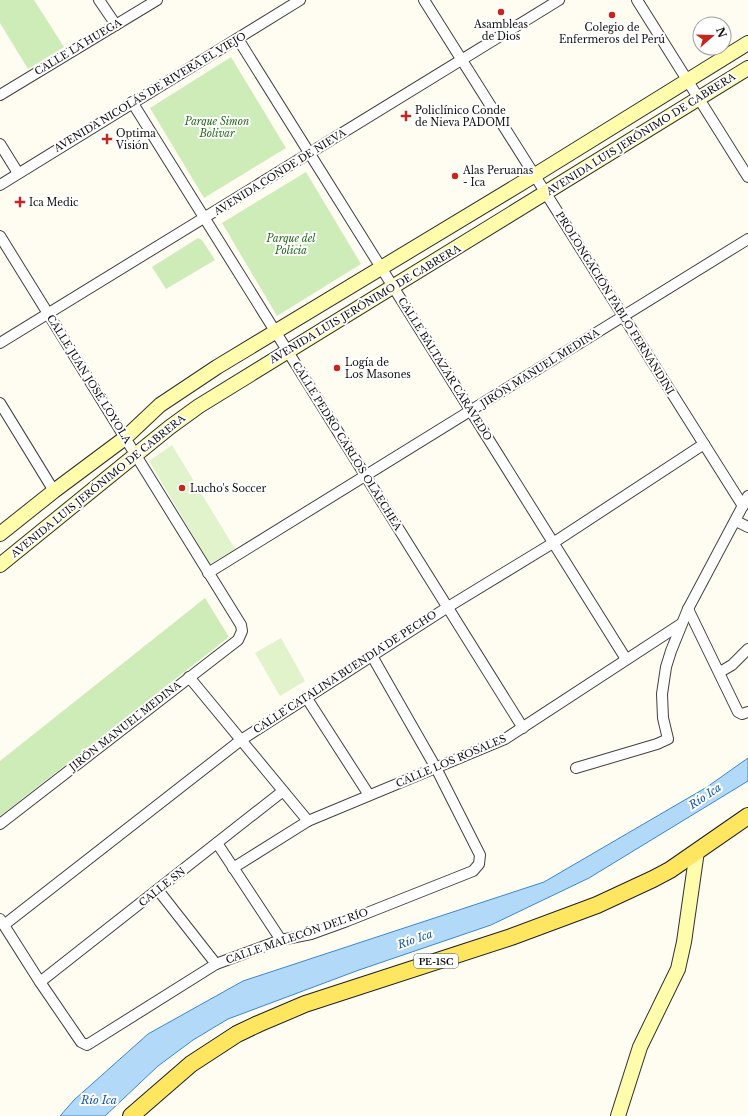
<svg xmlns="http://www.w3.org/2000/svg" width="748" height="1116" viewBox="0 0 748 1116" font-family="'Libre Baskerville',serif">
  <style>
    .green { fill: #ceecb8 }
    .pitch { fill: #e1f3ca }
    .water { fill: #b3d9f9; stroke: #3687d4 }
    .lines { fill: none; stroke-linecap: round; stroke-linejoin: round }
    .street-casing { stroke: #424242; stroke-width: 12 }
    .secondary-casing { stroke: #313131; stroke-width: 16 }
    .primary-casing { stroke: #202020; stroke-width: 18 }
    .street { stroke: #fff; stroke-width: 10 }
    .secondary { stroke: #fffdac; stroke-width: 14 }
    .primary { stroke: #ffe661; stroke-width: 16 }
    .poi-dot { fill: #c7261f; stroke: #fff; stroke-width: 1.5 }
    .labels { text-anchor: middle; dominant-baseline: central; stroke-width: 4; stroke-linejoin: round; paint-order: stroke }
    .shield { fill: #fff; stroke: #575757; stroke-width: 1 }
    .shield-label { font-size: 9px; font-weight: bold; fill: #0f0f0f }
    .poi-label { font-size: 10px; fill: #0f0f0f; stroke: #fff; text-anchor: start }
    .street-label { font-size: 10px; fill: #0f0f0f; stroke: #fff }
    .park-label { font-size: 10px; font-style: italic; fill: #256b1b; stroke: #fff }
    .water-label { font-size: 11px; font-style: italic; fill: #1159a8; stroke: #fff }
  </style>
  <rect width="100%" height="100%" fill="#fffdf1"/>
  <!-- green -->
  <g class="green">
    <path d="M0 0H34L64 47 28 69 0 23Z"/>
    <path d="M231 57 286 148 204 198 150 108Z"/>
    <path d="M306 172 361 264 277 316 222 223Z"/>
    <path d="M198 238 202 240 215 260 166 289 152 267Z"/>
    <path d="M205 598 229 637 0 816V761Z"/>
  </g>
  <!-- pitch -->
  <g class="pitch">
    <path d="M172 445 235 549 210 564 149 461Z"/>
    <path d="M281 638 305 681 280 696 255 653Z"/>
  </g>
  <!-- water -->
  <path class="water" d="M748 758V781L589 878 491 925 359 970 228 1019 193 1040 158 1066 105 1116H60L74 1100 148 1034 243 981 544 882 707 787Z"/>
  <g class="lines">
    <!-- street casing -->
    <g class="street-casing">
      <g id="street">
        <path d="M99 0 116 25"/>
        <path d="M424 0 743 506"/>
        <path d="M637 0 748 177"/>
        <path d="M238 39 626 659"/>
        <path d="M0 95 157 0"/>
        <path d="M132 102 523 728"/>
        <path d="M0 144 18 173"/>
        <path d="M0 185 300 0"/>
        <path d="M0 236 241 625 242 631 238 640 0 824"/>
        <path d="M0 343 559 0"/>
        <path d="M0 403 54 491"/>
        <path d="M736 521 748 527"/>
        <path d="M208 573 748 239"/>
        <path d="M688 609 738 712 742 714 748 712"/>
        <path d="M720 672 732 665 748 649"/>
        <path d="M189 677 308 821"/>
        <path d="M306 697 369 795"/>
        <path d="M576 768 657 744 668 739 663 718 662 694 666 667 671 651 688 609 748 496"/>
        <path d="M217 843 281 940"/>
        <path d="M233 868 308 821 505 739 681 624"/>
        <path d="M158 890 216 964"/>
        <path d="M0 919 40 982 81 1042 87 1045 216 964 281 940 311 934 347 921 473 871 479 864 480 855 436 768 372 656"/>
        <path d="M4 925 241 740 448 607 553 543 704 444"/>
        <path d="M40 982 283 791"/>
      </g>
    </g>
    <!-- secondary casing -->
    <g class="secondary-casing">
      <g id="secondary">
        <path d="M0 534 54 491 125 438 160 405 217 367 535 175 748 43"/>
        <path d="M0 565 170 427 199 406 748 68"/>
        <path d="M618 1116 640 1047 678 969 684 942 697 851"/>
      </g>
    </g>
    <!-- primary casing -->
    <g class="primary-casing">
      <path id="primary" d="M131 1116 191 1064 237 1034 258 1024 305 1004 511 937 597 905 653 879 670 870 748 816"/>
    </g>
    <!-- street -->
    <use href="#street" class="street"/>
    <!-- secondary -->
    <use href="#secondary" class="secondary"/>
    <!-- primary -->
    <use href="#primary" class="primary"/>
  </g>
  <!-- markers -->
  <g class="poi-dot">
    <circle cx="501" cy="12" r="4"/>
    <circle cx="612" cy="15" r="4"/>
    <path d="M404 110h4v4h4v4h-4v4h-4v-4h-4v-4h4z"/>
    <path d="M105 133h4v4h4v4h-4v4h-4v-4h-4v-4h4z"/>
    <circle cx="455" cy="176" r="4"/>
    <path d="M18 196h4v4h4v4h-4v4h-4v-4h-4v-4h4z"/>
    <circle cx="337" cy="368" r="4"/>
    <circle cx="182" cy="488" r="4"/>
  </g>
  <g class="labels">
    <!-- shield labels -->
    <rect class="shield" x="414" y="954" width="44" height="14" rx="3"/>
    <g class="shield-label">
      <text x="436" y="961">PE-1SC</text>
    </g>
    <!-- poi labels -->
    <g class="poi-label">
      <text x="501" y="24" text-anchor="middle">Asambleas<tspan x="501" dy="12">de Dios</tspan></text>
      <text x="612" y="27" text-anchor="middle">Colegio de<tspan x="612" dy="12">Enfermeros del Perú</tspan></text>
      <text x="415" y="110">Policlínico Conde<tspan x="415" dy="12">de Nieva PADOMI</tspan></text>
      <text x="116" y="133">Optima<tspan x="116" dy="12">Visión</tspan></text>
      <text x="463" y="170">Alas Peruanas<tspan x="463" dy="12">- Ica</tspan></text>
      <text x="29" y="202">Ica Medic</text>
      <text x="345" y="362">Logía de<tspan x="345" dy="12">Los Masones</tspan></text>
      <text x="190" y="488">Lucho's Soccer</text>
    </g>
    <!-- street labels -->
    <g class="street-label">
      <text transform="translate(78 47) rotate(-31)">CALLE LA HUEGA</text>
      <text transform="translate(150 92) rotate(-31)">AVENIDA NICOLÁS DE RIVERA EL VIEJO</text>
      <text transform="translate(641 134) rotate(-32)">AVENIDA LUIS JERÓNIMO DE CABRERA</text>
      <text transform="translate(280 172) rotate(-32)">AVENIDA CONDE DE NIEVA</text>
      <text transform="translate(615 303) rotate(58)">PROLONGACIÓN PABLO FERNANDINI</text>
      <text transform="translate(365 304) rotate(-31)">AVENIDA LUIS JERÓNIMO DE CABRERA</text>
      <text transform="translate(540 368) rotate(-32)">JIRÓN MANUEL MEDINA</text>
      <text transform="translate(445 369) rotate(58)">CALLE BALTAZAR CARAVEDO</text>
      <text transform="translate(89 379) rotate(58)">CALLE JUAN JOSÉ LOYOLA</text>
      <text transform="translate(347 446) rotate(58)">CALLE PEDRO CARLOS OLAECHEA</text>
      <text transform="translate(98 486) rotate(-39)">AVENIDA LUIS JERÓNIMO DE CABRERA</text>
      <text transform="translate(345 672) rotate(-33)">CALLE CATALINA BUENDIA DE PECHO</text>
      <text transform="translate(125 726) rotate(-38)">JIRÓN MANUEL MEDINA</text>
      <text transform="translate(451 761) rotate(-23)">CALLE LOS ROSALES</text>
      <text transform="translate(162 887) rotate(-38)">CALLE SN</text>
      <text transform="translate(297 936) rotate(-19)">CALLE MALECÓN DEL RÍO</text>
    </g>
    <!-- park labels -->
    <g class="park-label">
      <text x="217" y="121">Parque Simon<tspan x="217" dy="12">Bolivar</tspan></text>
      <text x="291" y="238">Parque del<tspan x="291" dy="12">Policia</tspan></text>
    </g>
    <!-- water labels -->
    <g class="water-label">
      <text transform="translate(705 796) rotate(-34)">Río Ica</text>
      <text transform="translate(415 939) rotate(-19)">Río Ica</text>
      <text x="99" y="1100">Río Ica</text>
    </g>
  </g>
  <!-- north arrow -->
  <g transform="translate(712 36) rotate(70)"><circle r="19" fill="#ffffff" stroke="#9f9f9f"/>
  <path d="M0-3L7 15L0 10L-7 15Z" fill="#c7261f"/>
  <text y="-6" font-size="11" font-weight="bold" text-anchor="middle" fill="#0f0f0f">N</text>
  </g>
</svg>
